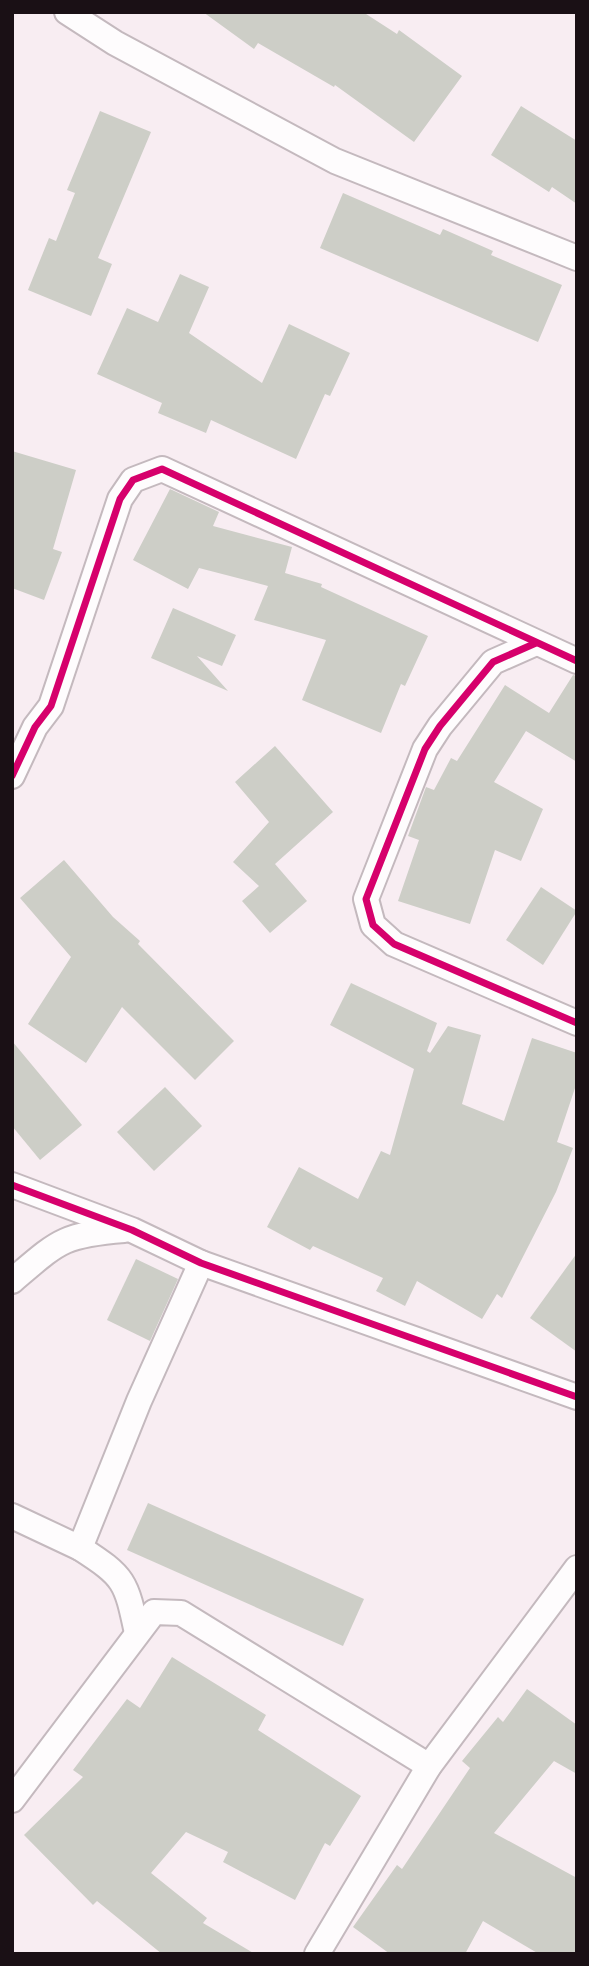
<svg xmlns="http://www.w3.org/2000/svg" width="589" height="1966" viewBox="0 0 589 1966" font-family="Mulish,sans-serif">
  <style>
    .building { fill: #cdcec7 }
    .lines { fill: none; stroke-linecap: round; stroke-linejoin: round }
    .street-casing { stroke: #c4b9be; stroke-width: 28 }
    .street { stroke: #fefcfd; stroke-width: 24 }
    .cycleway-casing { stroke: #fdfdfd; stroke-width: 11 }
    .cycleway { stroke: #d6006c; stroke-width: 7 }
  </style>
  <rect width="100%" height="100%" fill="#f8edf2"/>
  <!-- building -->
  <g class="building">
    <path d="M203 12H363L397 34 399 30 462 76 414 142 335 85 334 87 258 43 254 49Z"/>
    <path d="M521 106 577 141V204L552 187 549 192 491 155Z"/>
    <path d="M100 111 151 132 98 258 112 264 91 316 28 290 49 238 56 241 75 193 67 190Z"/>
    <path d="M343 193 440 235 443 229 493 251 491 255 562 285 538 342 320 248Z"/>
    <path d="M180 274 209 287 189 333 262 383 289 324 350 353 330 396 325 394 296 459 211 420 206 433 158 413 162 403 97 374 127 308 158 322Z"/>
    <path d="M12 451 76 470 53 549 62 552 44 600 12 588Z"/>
    <path d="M170 489 219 512 213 526 292 547 285 573 322 584 321 587 428 636 405 686 401 684 381 733 302 700 326 640 254 620 268 586 199 568 188 589 133 560Z"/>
    <path d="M173 608 236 635 222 666 197 656 228 691 151 658Z"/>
    <path d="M573 675 577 676V762L526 731 494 782 543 809 521 861 495 850 470 924 398 901 419 840 408 836 426 787 434 790 451 758 457 761 505 685 549 713Z"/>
    <path d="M275 746 333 812 275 864 307 901 270 933 242 901 259 886 233 862 269 822 235 782Z"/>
    <path d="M64 860 113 917 140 941 138 944 234 1041 195 1080 122 1007 86 1063 28 1024 71 957 20 898Z"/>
    <path d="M541 887 577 911 543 965 506 940Z"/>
    <path d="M351 983 437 1023 427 1051 430 1053 448 1026 481 1035 462 1104 504 1121 532 1038 577 1053V1082L557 1142 573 1148 556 1192 502 1298 497 1294 482 1319 417 1281 405 1306 376 1291 383 1278 313 1246 310 1250 267 1227 299 1167 358 1199 381 1151 390 1155 414 1069 330 1025Z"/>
    <path d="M12 1041 82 1125 40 1160 12 1126Z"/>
    <path d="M165 1087 202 1126 154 1171 117 1132Z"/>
    <path d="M577 1253V1352L530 1318Z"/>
    <path d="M136 1259 178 1279 150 1341 107 1320Z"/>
    <path d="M148 1503 364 1599 343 1646 127 1550Z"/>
    <path d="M172 1657 266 1715 258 1730 361 1796 330 1846 325 1843 295 1900 223 1862 228 1852 186 1832 151 1873 207 1918 203 1923 255 1954H162L97 1901 93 1905 24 1835 83 1777 73 1770 127 1699 140 1708Z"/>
    <path d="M527 1689 577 1725V1774L554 1761 494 1833 577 1878V1954H539L483 1921 465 1954H390L353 1927 397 1865 402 1869 470 1768 462 1761 498 1717 503 1722Z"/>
  </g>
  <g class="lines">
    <!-- street casing -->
    <g class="street-casing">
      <g id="street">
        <path d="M67 12 115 43 335 161 577 258"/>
        <path d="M536 643 493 662 440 726 425 749 366 899 373 925 394 944 577 1023"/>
        <path d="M12 776 35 727 51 706 120 499 133 480 162 469 577 661"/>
        <path d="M12 1185 132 1230 201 1263 577 1397"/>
        <path d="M12 1281C59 1241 62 1235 124 1230"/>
        <path d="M12 1516 80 1548 139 1401 201 1263"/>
        <path d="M80 1548C125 1577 126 1581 137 1633"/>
        <path d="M12 1800 154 1612 181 1613 429 1766"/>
        <path d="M317 1954 429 1766 577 1568"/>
      </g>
    </g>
    <!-- street -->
    <use href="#street" class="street"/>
    <!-- cycleway casing -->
    <g class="cycleway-casing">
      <g id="cycleway">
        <path d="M536 643 493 662 440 726 425 749 366 899 373 925 394 944 577 1023"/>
        <path d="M12 776 35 727 51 706 120 499 133 480 162 469 577 661"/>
        <path d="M12 1185 132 1230 201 1263 577 1397"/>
      </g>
    </g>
    <!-- cycleway -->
    <use href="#cycleway" class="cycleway"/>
  </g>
  <!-- border -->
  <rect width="589" height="1966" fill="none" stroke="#1a1015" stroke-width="28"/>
</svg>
